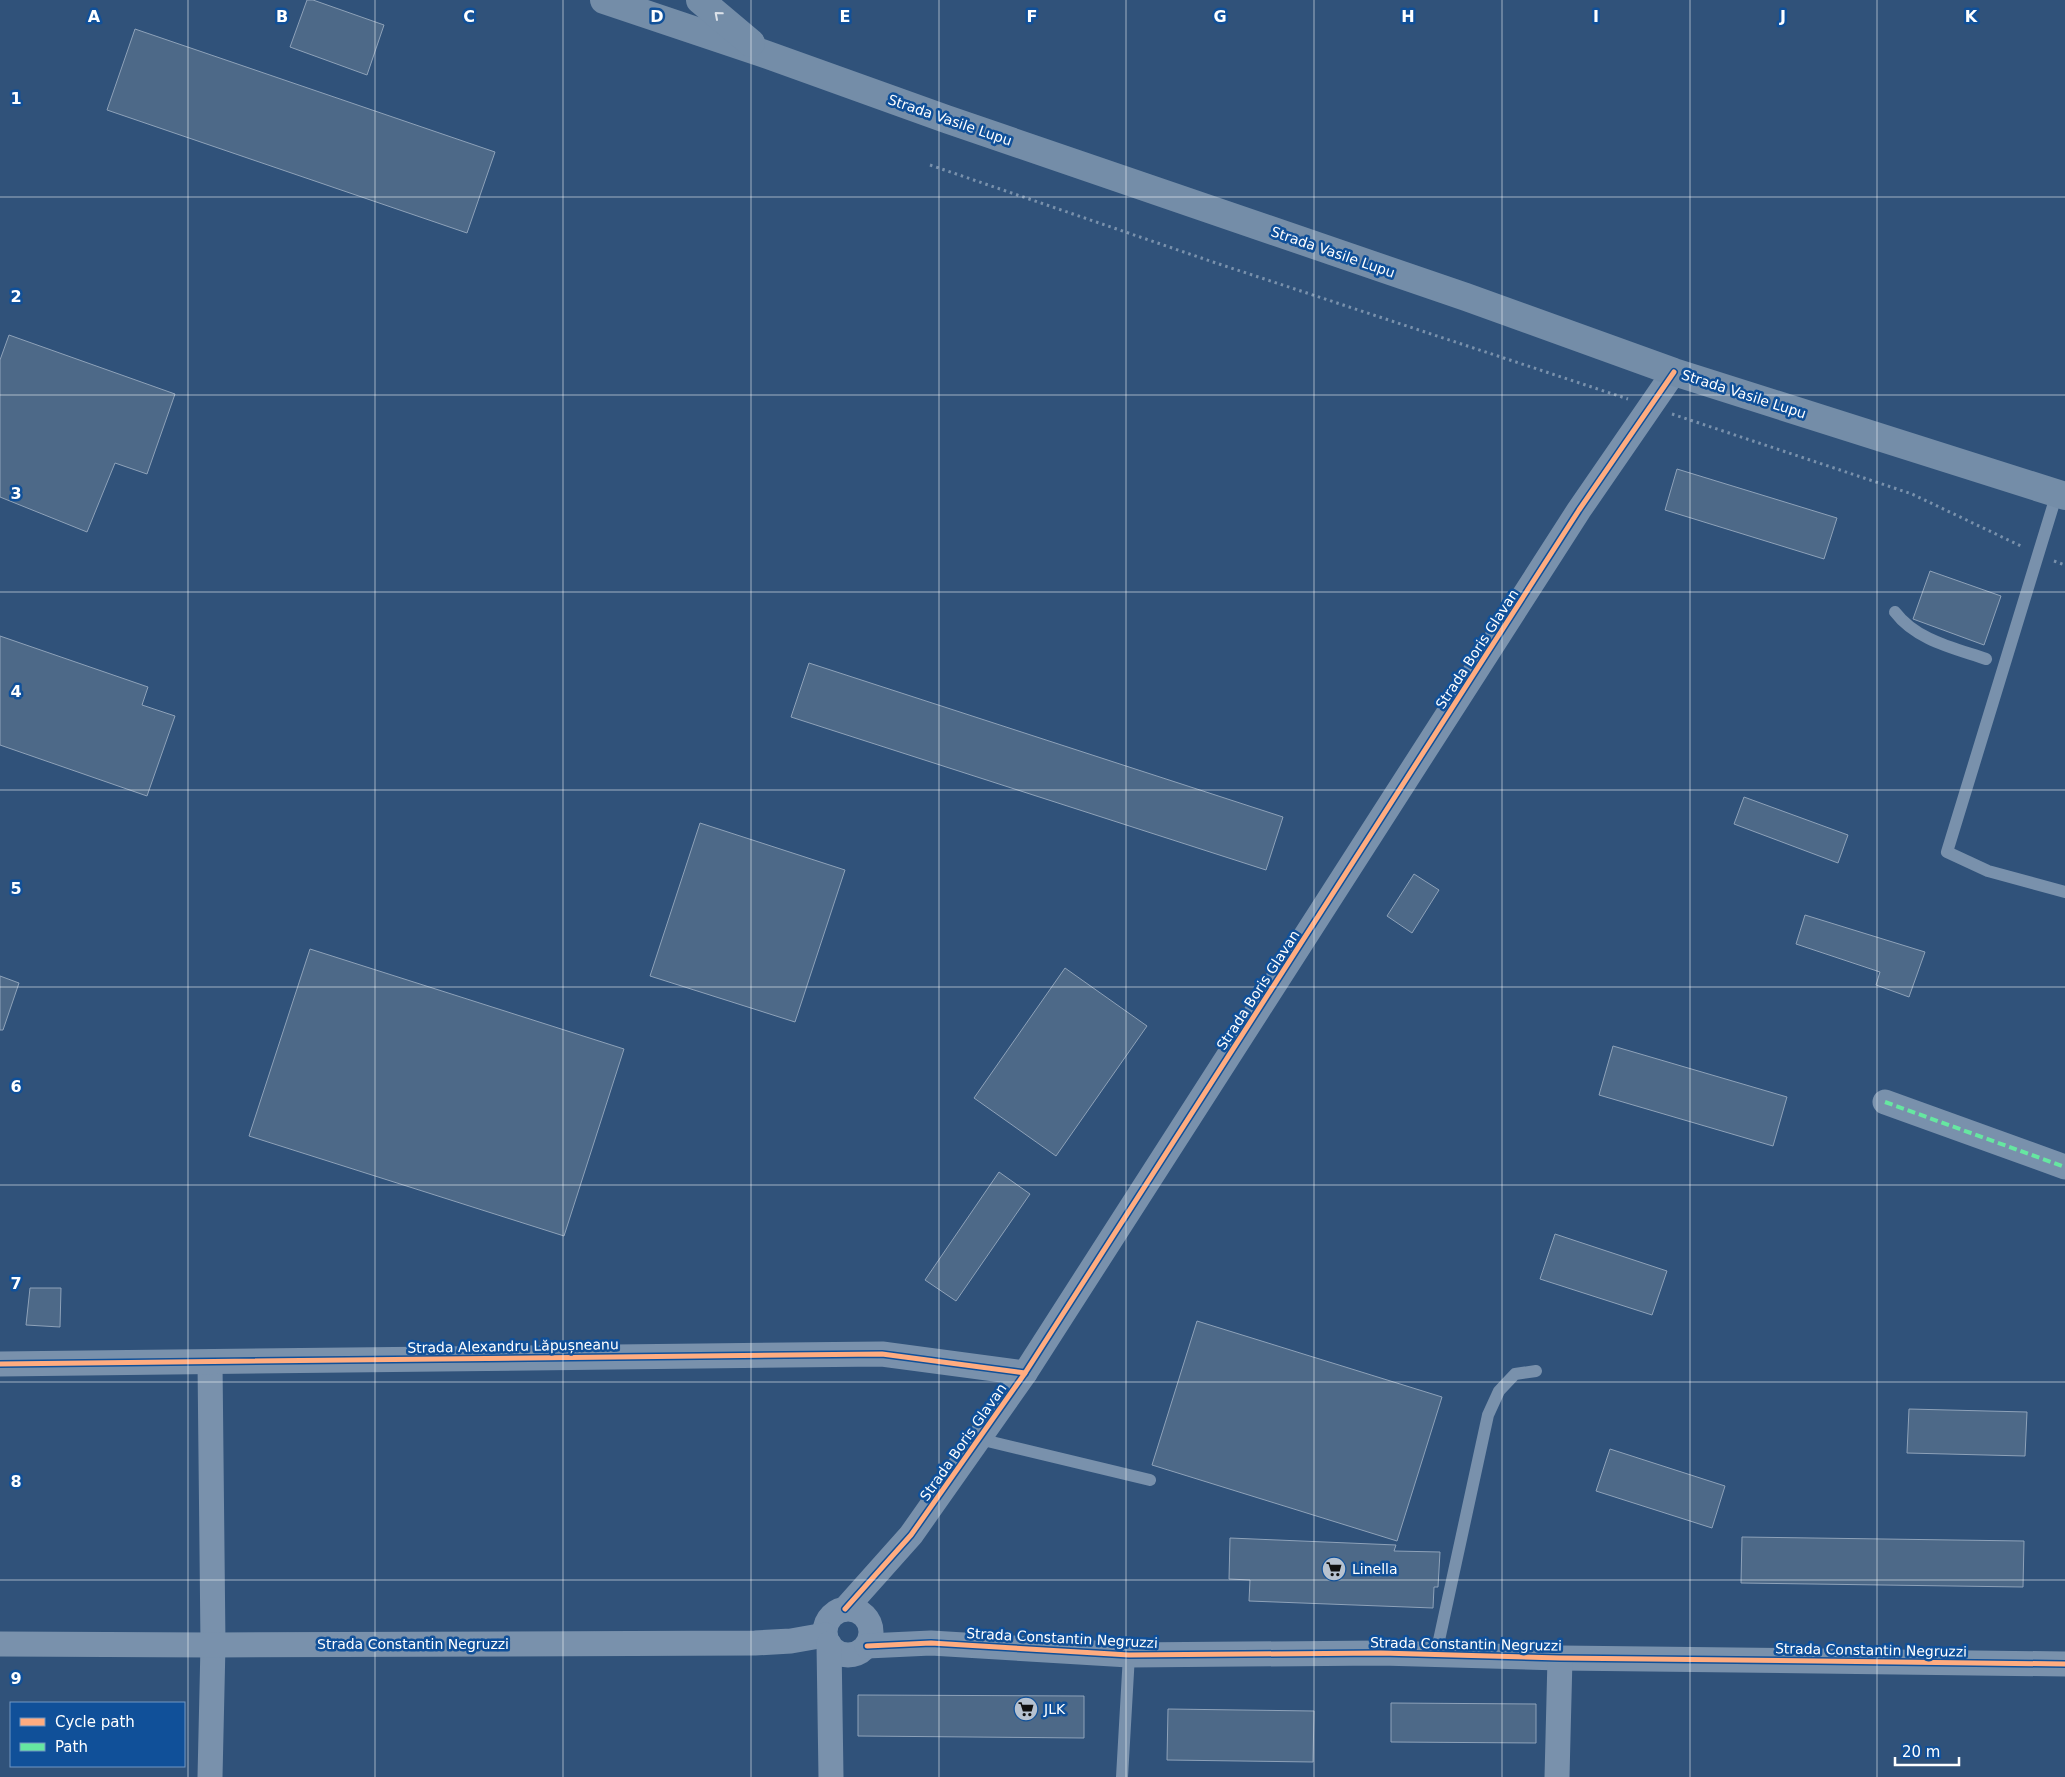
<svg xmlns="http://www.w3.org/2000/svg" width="2065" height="1777" viewBox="0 0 2065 1777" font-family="'DejaVu Sans',sans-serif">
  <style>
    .building { fill: #4d6988; stroke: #8ea2b9 }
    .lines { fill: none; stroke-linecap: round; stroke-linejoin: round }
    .path { stroke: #7991ac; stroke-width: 3; stroke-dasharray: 2.5 4; stroke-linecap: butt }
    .service { stroke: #7991ac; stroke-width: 12 }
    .minor { stroke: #7991ac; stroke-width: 25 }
    .secondary { stroke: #748da8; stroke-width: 28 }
    .quiet { stroke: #66e7a1; stroke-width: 4; stroke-dasharray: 8 4; stroke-linecap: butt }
    .cycleway-casing { stroke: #105099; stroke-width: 8 }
    .cycleway { stroke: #ffac80; stroke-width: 5 }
    .oneway { stroke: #dce2e9 }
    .grid { fill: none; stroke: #fff; stroke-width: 1; stroke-opacity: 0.55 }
    .labels { text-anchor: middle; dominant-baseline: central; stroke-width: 5; stroke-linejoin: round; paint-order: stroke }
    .street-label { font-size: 14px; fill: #fff; stroke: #105099 }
    .poi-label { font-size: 14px; fill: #fff; stroke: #105099; text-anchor: start }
    .grid-label { font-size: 16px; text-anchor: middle; font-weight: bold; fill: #fff; stroke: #105099; stroke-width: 5; stroke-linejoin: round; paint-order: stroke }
  </style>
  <rect width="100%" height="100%" fill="#30527a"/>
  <!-- building -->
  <g class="building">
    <path d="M307 0H313L384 25 367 75 290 47Z"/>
    <path d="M135 29 495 152 467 233 107 110Z"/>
    <path d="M9 335 175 394 147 474 115 463 87 532 0 497V360Z"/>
    <path d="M1677 469 1837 518 1824 559 1665 510Z"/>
    <path d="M1930 571 2001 596 1984 645 1913 619Z"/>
    <path d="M0 636 148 687 142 705 175 716 147 796 0 745Z"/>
    <path d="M809 663 1283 817 1266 870 791 717Z"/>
    <path d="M1744 797 1848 835 1838 863 1734 824Z"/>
    <path d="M700 823 845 870 795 1022 650 976Z"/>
    <path d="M1414 874 1439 890 1412 933 1387 916Z"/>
    <path d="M1805 915 1925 952 1909 997 1876 985 1880 972 1796 944Z"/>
    <path d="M310 949 624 1049 564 1236 249 1136Z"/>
    <path d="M1065 968 1147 1026 1056 1156 974 1098Z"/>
    <path d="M0 976 19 983 3 1030H0Z"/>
    <path d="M1613 1046 1787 1097 1773 1146 1599 1095Z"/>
    <path d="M999 1172 1030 1194 956 1301 925 1280Z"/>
    <path d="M1555 1234 1667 1271 1652 1315 1540 1279Z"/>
    <path d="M30 1288H61L60 1327 26 1325Z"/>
    <path d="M1197 1321 1442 1397 1397 1541 1152 1465Z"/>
    <path d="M1909 1409 2027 1412 2025 1456 1907 1453Z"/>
    <path d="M1610 1449 1725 1486 1712 1528 1596 1491Z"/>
    <path d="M1742 1537 2024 1541 2023 1587 1741 1583Z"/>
    <path d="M1230 1538 1396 1545 1394 1551 1440 1552 1438 1587H1434L1433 1608 1249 1601 1250 1580 1229 1579Z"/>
    <path d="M858 1695 1084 1696V1738L858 1736Z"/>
    <path d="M1391 1703 1536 1704V1743L1391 1742Z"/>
    <path d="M1168 1709 1314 1711 1313 1762 1167 1760Z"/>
  </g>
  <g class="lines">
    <!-- path -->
    <g class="path">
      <path d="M930 165 1213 262 1628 399"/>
      <path d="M1672 414 1912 494 2023 547"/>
      <path d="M2054 561 2065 565"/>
    </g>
    <!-- service -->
    <g class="service">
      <path d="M2057 493 1947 852 1988 871 2065 892"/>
      <path d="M1895 612C1916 640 1954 648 1986 659"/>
      <path d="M979 1439 1150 1480"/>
      <path d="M1436 1654 1488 1415 1499 1391 1515 1374 1536 1371"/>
      <path d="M1122 1777 1129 1655"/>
    </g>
    <!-- minor -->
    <g class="minor">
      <path d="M1885 1102 2065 1167"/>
      <path d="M210 1362 213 1645 210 1777"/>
      <path d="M0 1364 882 1354 1025 1373"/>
      <path d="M845 1609 911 1535 1025 1373 1579 510 1674 372"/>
      <circle cx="848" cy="1632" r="23"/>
      <path d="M0 1644 213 1645 755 1643 791 1641 825 1635"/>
      <path d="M829 1644 831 1777"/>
      <path d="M867 1646 931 1643 1129 1655 1381 1653 1560 1658 2065 1664"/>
      <path d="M1557 1777 1560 1658"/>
    </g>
    <!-- secondary -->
    <g class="secondary">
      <path d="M604 0 762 53 946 119 1466 297 1674 372 2065 496"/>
      <path d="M700 0 751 43"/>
    </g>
    <!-- quiet -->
    <path class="quiet" d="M1885 1102 2065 1167"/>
    <!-- cycleway casing -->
    <g class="cycleway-casing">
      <g id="cycleway">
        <path d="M0 1364 882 1354 1025 1373"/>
        <path d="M845 1609 911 1535 1025 1373 1579 510 1674 372"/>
        <path d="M867 1646 931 1643 1129 1655 1381 1653 1560 1658 2065 1664"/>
      </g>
    </g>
    <!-- cycleway -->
    <use href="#cycleway" class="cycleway"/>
  </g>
  <!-- one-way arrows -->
  <defs><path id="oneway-chevron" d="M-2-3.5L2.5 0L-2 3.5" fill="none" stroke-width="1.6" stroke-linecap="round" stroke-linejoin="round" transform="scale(1.25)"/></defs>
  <use class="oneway" href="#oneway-chevron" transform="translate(718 15) rotate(-139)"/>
  <!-- grid -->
  <path class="grid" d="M188 0V1777M375 0V1777M563 0V1777M751 0V1777M939 0V1777M1126 0V1777M1314 0V1777M1502 0V1777M1690 0V1777M1877 0V1777M0 197H2065M0 395H2065M0 592H2065M0 790H2065M0 987H2065M0 1185H2065M0 1382H2065M0 1580H2065"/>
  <!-- icons -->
  <defs>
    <g id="supermarket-disc" transform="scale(1.25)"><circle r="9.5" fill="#b7c2d0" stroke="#105099"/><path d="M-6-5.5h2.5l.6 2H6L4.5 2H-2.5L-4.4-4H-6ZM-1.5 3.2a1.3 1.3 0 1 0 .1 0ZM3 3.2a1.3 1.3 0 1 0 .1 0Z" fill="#111"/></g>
  </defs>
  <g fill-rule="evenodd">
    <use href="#supermarket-disc" x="1334" y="1569"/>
    <use href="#supermarket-disc" x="1026" y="1709"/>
  </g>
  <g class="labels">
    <!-- street labels -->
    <g class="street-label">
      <text transform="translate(950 120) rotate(19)">Strada Vasile Lupu</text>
      <text transform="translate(1333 252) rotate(19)">Strada Vasile Lupu</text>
      <text transform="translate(1744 394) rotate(18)">Strada Vasile Lupu</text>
      <text transform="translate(1477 649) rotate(-57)">Strada Boris Glavan</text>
      <text transform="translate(1258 990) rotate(-57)">Strada Boris Glavan</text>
      <text transform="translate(513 1346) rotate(-1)">Strada Alexandru Lăpușneanu</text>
      <text transform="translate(963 1442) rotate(-55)">Strada Boris Glavan</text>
      <text transform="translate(1062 1638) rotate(3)">Strada Constantin Negruzzi</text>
      <text x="413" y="1644">Strada Constantin Negruzzi</text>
      <text transform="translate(1466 1644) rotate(1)">Strada Constantin Negruzzi</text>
      <text transform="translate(1871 1650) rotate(1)">Strada Constantin Negruzzi</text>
    </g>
    <!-- poi labels -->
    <g class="poi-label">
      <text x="1352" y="1569">Linella</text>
      <text x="1044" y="1709">JLK</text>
    </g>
  </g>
  <g class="grid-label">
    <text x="94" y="22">A</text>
    <text x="282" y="22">B</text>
    <text x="469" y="22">C</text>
    <text x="657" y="22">D</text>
    <text x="845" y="22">E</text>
    <text x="1032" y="22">F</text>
    <text x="1220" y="22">G</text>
    <text x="1408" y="22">H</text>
    <text x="1596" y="22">I</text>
    <text x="1783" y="22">J</text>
    <text x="1971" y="22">K</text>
    <text x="16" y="104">1</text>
    <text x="16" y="302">2</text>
    <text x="16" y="499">3</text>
    <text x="16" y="697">4</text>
    <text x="16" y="894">5</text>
    <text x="16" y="1092">6</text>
    <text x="16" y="1289">7</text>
    <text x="16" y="1487">8</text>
    <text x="16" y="1684">9</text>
  </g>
  <!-- legend -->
  <rect x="10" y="1702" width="175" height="65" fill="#105099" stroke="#7096c2"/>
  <rect x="20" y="1718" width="25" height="8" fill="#ffac80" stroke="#7096c2"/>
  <text x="55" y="1727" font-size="15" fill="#ffffff">Cycle path</text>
  <rect x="20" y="1743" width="25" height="8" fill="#66e7a1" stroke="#7096c2"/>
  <text x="55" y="1752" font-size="15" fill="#ffffff">Path</text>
  <!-- scale -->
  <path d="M1895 1757v8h64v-8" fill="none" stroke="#ffffff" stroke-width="2.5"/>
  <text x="1902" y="1757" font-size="15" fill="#ffffff" stroke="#105099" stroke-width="4" paint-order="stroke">20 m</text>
</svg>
